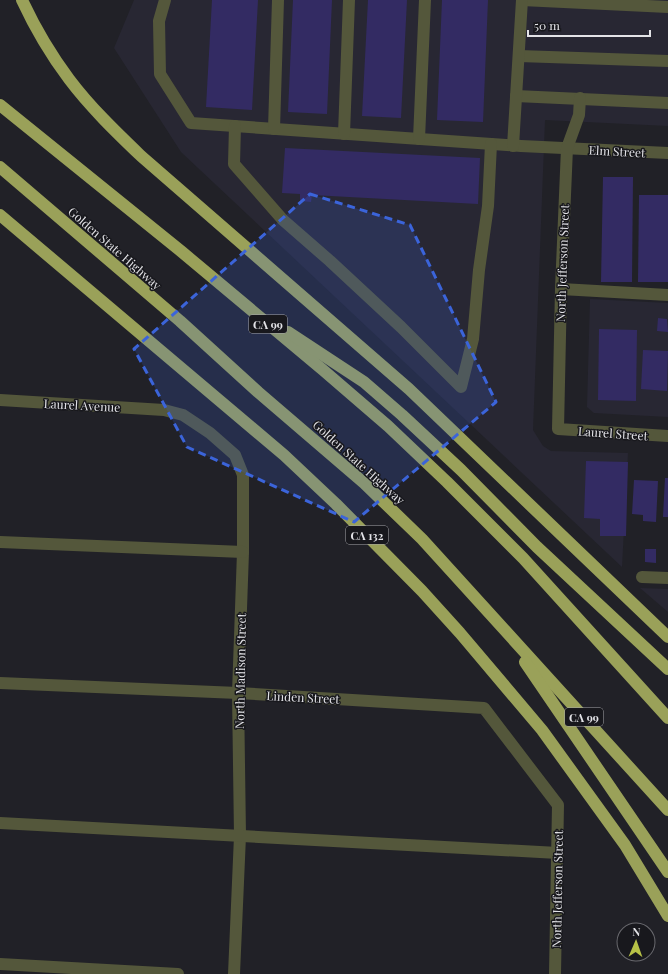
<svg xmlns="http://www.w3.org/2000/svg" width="668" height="974" viewBox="0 0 668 974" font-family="'Playfair Display',serif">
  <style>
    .built { fill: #282733 }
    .building { fill: #332b63 }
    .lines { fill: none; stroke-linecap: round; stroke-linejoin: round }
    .minor { stroke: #54573b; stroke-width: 12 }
    .highway { stroke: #9aa159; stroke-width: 12 }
    .marked { fill: #3b64da; fill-opacity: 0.2; stroke: #3b64da; stroke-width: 3; stroke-dasharray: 8 5; stroke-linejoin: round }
    .labels { text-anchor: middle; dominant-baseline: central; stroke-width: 3; stroke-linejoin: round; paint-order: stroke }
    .shield { fill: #18181d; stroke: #a6a6aa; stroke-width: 1 }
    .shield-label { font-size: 11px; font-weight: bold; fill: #e3e3e7 }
    .street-label { font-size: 12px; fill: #e3e3e7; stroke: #18181d }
  </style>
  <rect width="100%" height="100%" fill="#212127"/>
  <!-- built -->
  <g class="built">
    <path d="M134 0H668V126L545 120 533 430 543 446 551 451 628 453 622 567 181 152 114 48Z"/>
    <path d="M590 299 668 303V417L594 413 587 407Z"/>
    <path d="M640 588 668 589V612Z"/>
  </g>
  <!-- building -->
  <g class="building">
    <path d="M212 0H258L252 110 206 107Z"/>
    <path d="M293 0H332L327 114 288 112Z"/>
    <path d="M368 0H407L401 118 362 116Z"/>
    <path d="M442 0H488L483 122 437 120Z"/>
    <path d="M285 148 480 158 478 204 312 195 311 202 300 201V194L282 193Z"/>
    <path d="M603 177H633L632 282H601Z"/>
    <path d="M639 195H668V282H638Z"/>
    <path d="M658 318 667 319 668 332 657 331Z"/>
    <path d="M599 329 637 330 636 401 598 400Z"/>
    <path d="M643 350 668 351 667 391 641 389Z"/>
    <path d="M586 461 628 462 626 536H600V519L584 518Z"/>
    <path d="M665 478H668V517H663Z"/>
    <path d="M634 480 658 481 656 522 643 521V515L632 514Z"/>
    <path d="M645 549H656V563L645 562Z"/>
  </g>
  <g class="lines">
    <!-- minor -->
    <g class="minor">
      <path d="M165 0 159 21 160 74 191 123 521 146 668 153"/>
      <path d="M522 0 668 7"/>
      <path d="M519 56 668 61"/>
      <path d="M516 96 668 103"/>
      <path d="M580 98 579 115 567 148 561 289 558 429 668 436"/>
      <path d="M235 126 234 164 283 220 330 261 401 327 461 387 473 339 479 270 488 206 491 144"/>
      <path d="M274 129 278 0"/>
      <path d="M344 134 349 0"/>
      <path d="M419 139 425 0"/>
      <path d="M513 146 522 0"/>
      <path d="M561 289 668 295"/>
      <path d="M0 400 164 410 183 415 210 433 235 455 243 475V552L238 693 240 836 234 974"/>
      <path d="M0 542 243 552"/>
      <path d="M642 577 668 578"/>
      <path d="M0 683 238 693 484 708 558 805 555 974"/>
      <path d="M0 823 558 853"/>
      <path d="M0 964 178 974"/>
    </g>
    <!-- highway -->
    <g class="highway">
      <path d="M22 0C35 28 51 55 69 79 90 107 116 132 141 156L409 389 668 637"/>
      <path d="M0 105 182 252 323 370 388 426 447 482 523 558 668 718"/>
      <path d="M0 167 180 321 258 392 364 483 422 539 668 810"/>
      <path d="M0 215 284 455 336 504 422 591 460 633 542 730 625 845 668 916"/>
      <path d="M288 332 364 382 402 415 461 470 537 547 668 669"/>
      <path d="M525 662 668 872"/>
    </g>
  </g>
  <!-- marked area -->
  <path class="marked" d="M310 194 410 225 496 402 354 522 187 447 134 349Z"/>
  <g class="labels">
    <!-- shield labels -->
    <g class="shield">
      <rect x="249" y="315" width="38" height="18" rx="3"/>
      <rect x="346" y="526" width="42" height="18" rx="3"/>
      <rect x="565" y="708" width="38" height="18" rx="3"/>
    </g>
    <g class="shield-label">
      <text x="268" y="324">CA 99</text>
      <text x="367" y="535">CA 132</text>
      <text x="584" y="717">CA 99</text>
    </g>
    <!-- street labels -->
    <g class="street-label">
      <text transform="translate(617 151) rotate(3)">Elm Street</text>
      <text transform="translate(115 248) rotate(41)">Golden State Highway</text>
      <text transform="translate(562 263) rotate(-88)">North Jefferson Street</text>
      <text transform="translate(82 405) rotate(3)">Laurel Avenue</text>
      <text transform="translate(613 433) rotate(4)">Laurel Street</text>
      <text transform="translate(359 462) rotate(42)">Golden State Highway</text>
      <text transform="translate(240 671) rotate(-89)">North Madison Street</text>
      <text transform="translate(303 697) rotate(3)">Linden Street</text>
      <text transform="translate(557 889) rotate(-89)">North Jefferson Street</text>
    </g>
  </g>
  <!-- north arrow -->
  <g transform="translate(636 942) rotate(2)"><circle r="19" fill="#18181d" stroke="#69696e"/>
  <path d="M0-3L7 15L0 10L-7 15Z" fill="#b7c147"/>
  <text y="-6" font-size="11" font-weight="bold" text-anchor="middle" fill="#e3e3e7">N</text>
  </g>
  <!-- scale -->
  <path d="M528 30v6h122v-6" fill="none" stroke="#e3e3e7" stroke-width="2"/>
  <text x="534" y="30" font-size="12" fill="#e3e3e7" stroke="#18181d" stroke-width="3" paint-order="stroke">50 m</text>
</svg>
